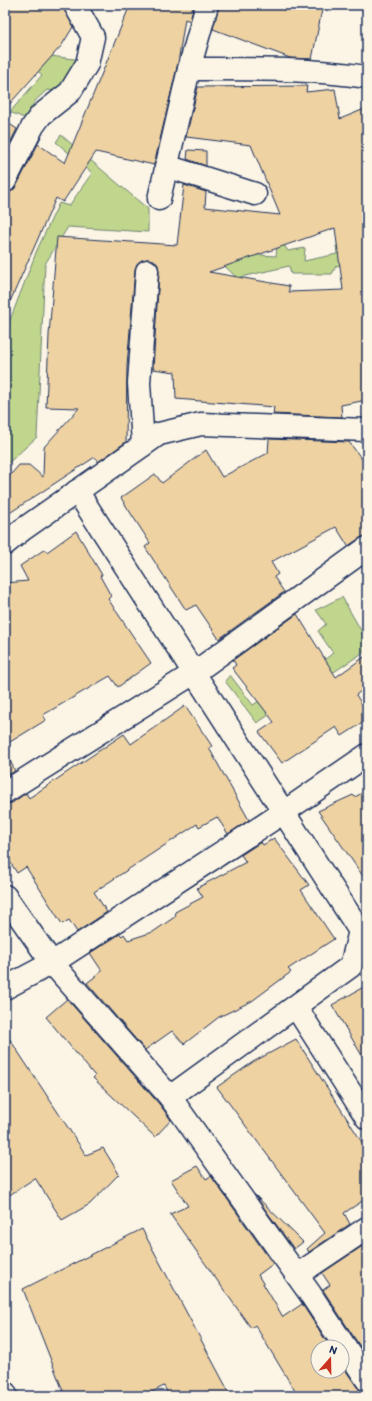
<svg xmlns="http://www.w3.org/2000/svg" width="372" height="1401" viewBox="0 0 372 1401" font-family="Itim,sans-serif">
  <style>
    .green { fill: #c0d68c; stroke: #6e8275 }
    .building { fill: #eed2a2; stroke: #1b2f5e; fill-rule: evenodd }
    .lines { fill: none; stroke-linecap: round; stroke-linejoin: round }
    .minor-casing { stroke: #1b2f5e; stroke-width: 25 }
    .minor { stroke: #fcf5e5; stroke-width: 22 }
  </style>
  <rect width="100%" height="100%" fill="#fcf5e5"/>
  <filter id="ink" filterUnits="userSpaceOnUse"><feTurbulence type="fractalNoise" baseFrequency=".025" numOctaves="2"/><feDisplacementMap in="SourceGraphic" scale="8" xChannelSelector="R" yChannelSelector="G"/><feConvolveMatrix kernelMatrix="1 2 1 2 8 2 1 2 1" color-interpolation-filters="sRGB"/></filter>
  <g filter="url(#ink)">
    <!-- green -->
    <g class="green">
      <path d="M5 27 50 56 82 60 58 91 47 90 36 100 24 118 10 112 42 75 5 41Z"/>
      <path d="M61 135 148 209V232L68 227 45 264 37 437 5 466V333L37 250 59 203 69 206 92 173 56 142Z"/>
      <path d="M278 236 288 251 305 248 304 261 337 254 336 246 367 239V259L336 266 332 274H291L289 266 237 278 210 252 276 256Z"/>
      <path d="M342 597 363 634 367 632V650L257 723 225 681 230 675 253 705 268 695 274 700 333 653 318 631 326 624 316 610Z"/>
    </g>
    <!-- building -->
    <g class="building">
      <path d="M5 5H63L73 27 62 45 5 109Z"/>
      <path d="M130 5H194L190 21 185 19 178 63 154 165 96 152 63 202 56 198 5 313V193L11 192 16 187 38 144 65 163Z"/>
      <path d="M219 5H323L312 59 290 58 213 29Z"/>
      <path d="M307 86 306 92 335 89 340 119 367 108V400L341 405 342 417 273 414 274 407 176 399 175 372 153 369 159 272 158 265 154 260 148 259 142 260 137 264 135 270 127 366 126 442 98 462 95 457 5 516V481L19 465H29L43 477 44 447 79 408 46 407 49 335 57 237 177 245 184 185 206 192 205 207 280 215 251 145 186 137 198 87ZM335 228 343 290 289 292V286L209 272Z"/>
      <path d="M5 121 17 129 5 153Z"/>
      <path d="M188 150 206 151V166L187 159Z"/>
      <path d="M269 439 349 442 367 466V536L360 538 348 546 336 527 271 562 278 574 274 577 284 592 219 639 196 605 186 610 145 547 150 543 121 498 155 474 162 483 206 450 222 477 268 453Z"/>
      <path d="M76 531 102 575 100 576 111 596 108 599 151 663 118 687 110 676 43 715 46 720 5 745V583L28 581 20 566 45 549 47 552Z"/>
      <path d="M297 614 336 677 367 655V686L356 695 367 712V720L342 736 336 727 282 763 259 732 274 722 232 668 236 665 233 660Z"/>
      <path d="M185 706 212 746 209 748 249 820 228 834 217 817 199 827 197 824 94 892 107 912 77 932 69 920 62 924 26 867 17 873 5 854V804L12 803 26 793 29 798 124 734 131 744Z"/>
      <path d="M5 750 15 771 5 777Z"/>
      <path d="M367 790V882L318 811 353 795 355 797Z"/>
      <path d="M274 838 309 885 301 890 334 939 288 969 291 972 252 1001 219 1017 184 1044 172 1031 145 1050 87 983 102 971 90 953 120 934 122 936 124 934 128 940 153 932 176 916 175 912 203 897 197 888 246 862 241 855 261 842 263 845Z"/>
      <path d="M367 985V1064L332 1005Z"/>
      <path d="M67 999 160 1105 171 1120 155 1137 93 1078 95 1076 46 1017Z"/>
      <path d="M5 1032 86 1155 103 1148 119 1174 90 1204 62 1220 35 1178 5 1198Z"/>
      <path d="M296 1039 367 1150V1198L344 1213 350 1224 309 1252 307 1249 325 1233 217 1087 253 1062Z"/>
      <path d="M197 1166 206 1179 211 1176 273 1264 258 1275 283 1317 302 1304 330 1347H318V1371H342V1365L357 1387 361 1391 367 1392V1396H298L255 1325 251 1328 170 1214 188 1206 171 1180Z"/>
      <path d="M254 1194 303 1242 294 1249Z"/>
      <path d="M142 1229 231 1396H169L164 1386 144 1396H65L23 1289Z"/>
      <path d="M364 1245 367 1251V1357L323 1290 330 1285 322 1273Z"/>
    </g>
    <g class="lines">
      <!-- minor casing -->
      <g class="minor-casing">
        <g id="minor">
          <path d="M189 69C248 69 308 68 367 77"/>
          <path d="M166 166 255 194"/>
          <path d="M5 181 33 126 41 115 70 92 87 64 93 37 75 5"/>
          <path d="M159 199 189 69 207 5"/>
          <path d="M143 445 139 383 147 271"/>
          <path d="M77 491 360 931 351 966 170 1097"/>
          <path d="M5 544 22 530 159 434 201 424 367 430"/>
          <path d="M5 792 194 673 367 548"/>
          <path d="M5 896 52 963 170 1097 311 1295 367 1380"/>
          <path d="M5 988 52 963 284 812 367 755"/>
          <path d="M296 1007 367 1118"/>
          <path d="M297 1275 367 1228"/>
          <path d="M5 1393 6 1396"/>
        </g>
      </g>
      <!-- minor -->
      <use href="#minor" class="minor"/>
    </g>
  </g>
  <!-- margin -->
  <rect width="372" height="1401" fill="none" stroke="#fcf5e5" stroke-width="20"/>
  <rect x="10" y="10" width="352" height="1381" fill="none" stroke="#1b2f5e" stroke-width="1.5" filter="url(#ink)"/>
  <!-- north arrow -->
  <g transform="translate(330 1359) rotate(20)"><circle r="19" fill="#fcf5e5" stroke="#a2a6af"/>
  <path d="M0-3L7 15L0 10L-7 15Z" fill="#c8321e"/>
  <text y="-6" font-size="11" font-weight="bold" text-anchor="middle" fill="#1b2f5e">N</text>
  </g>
</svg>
